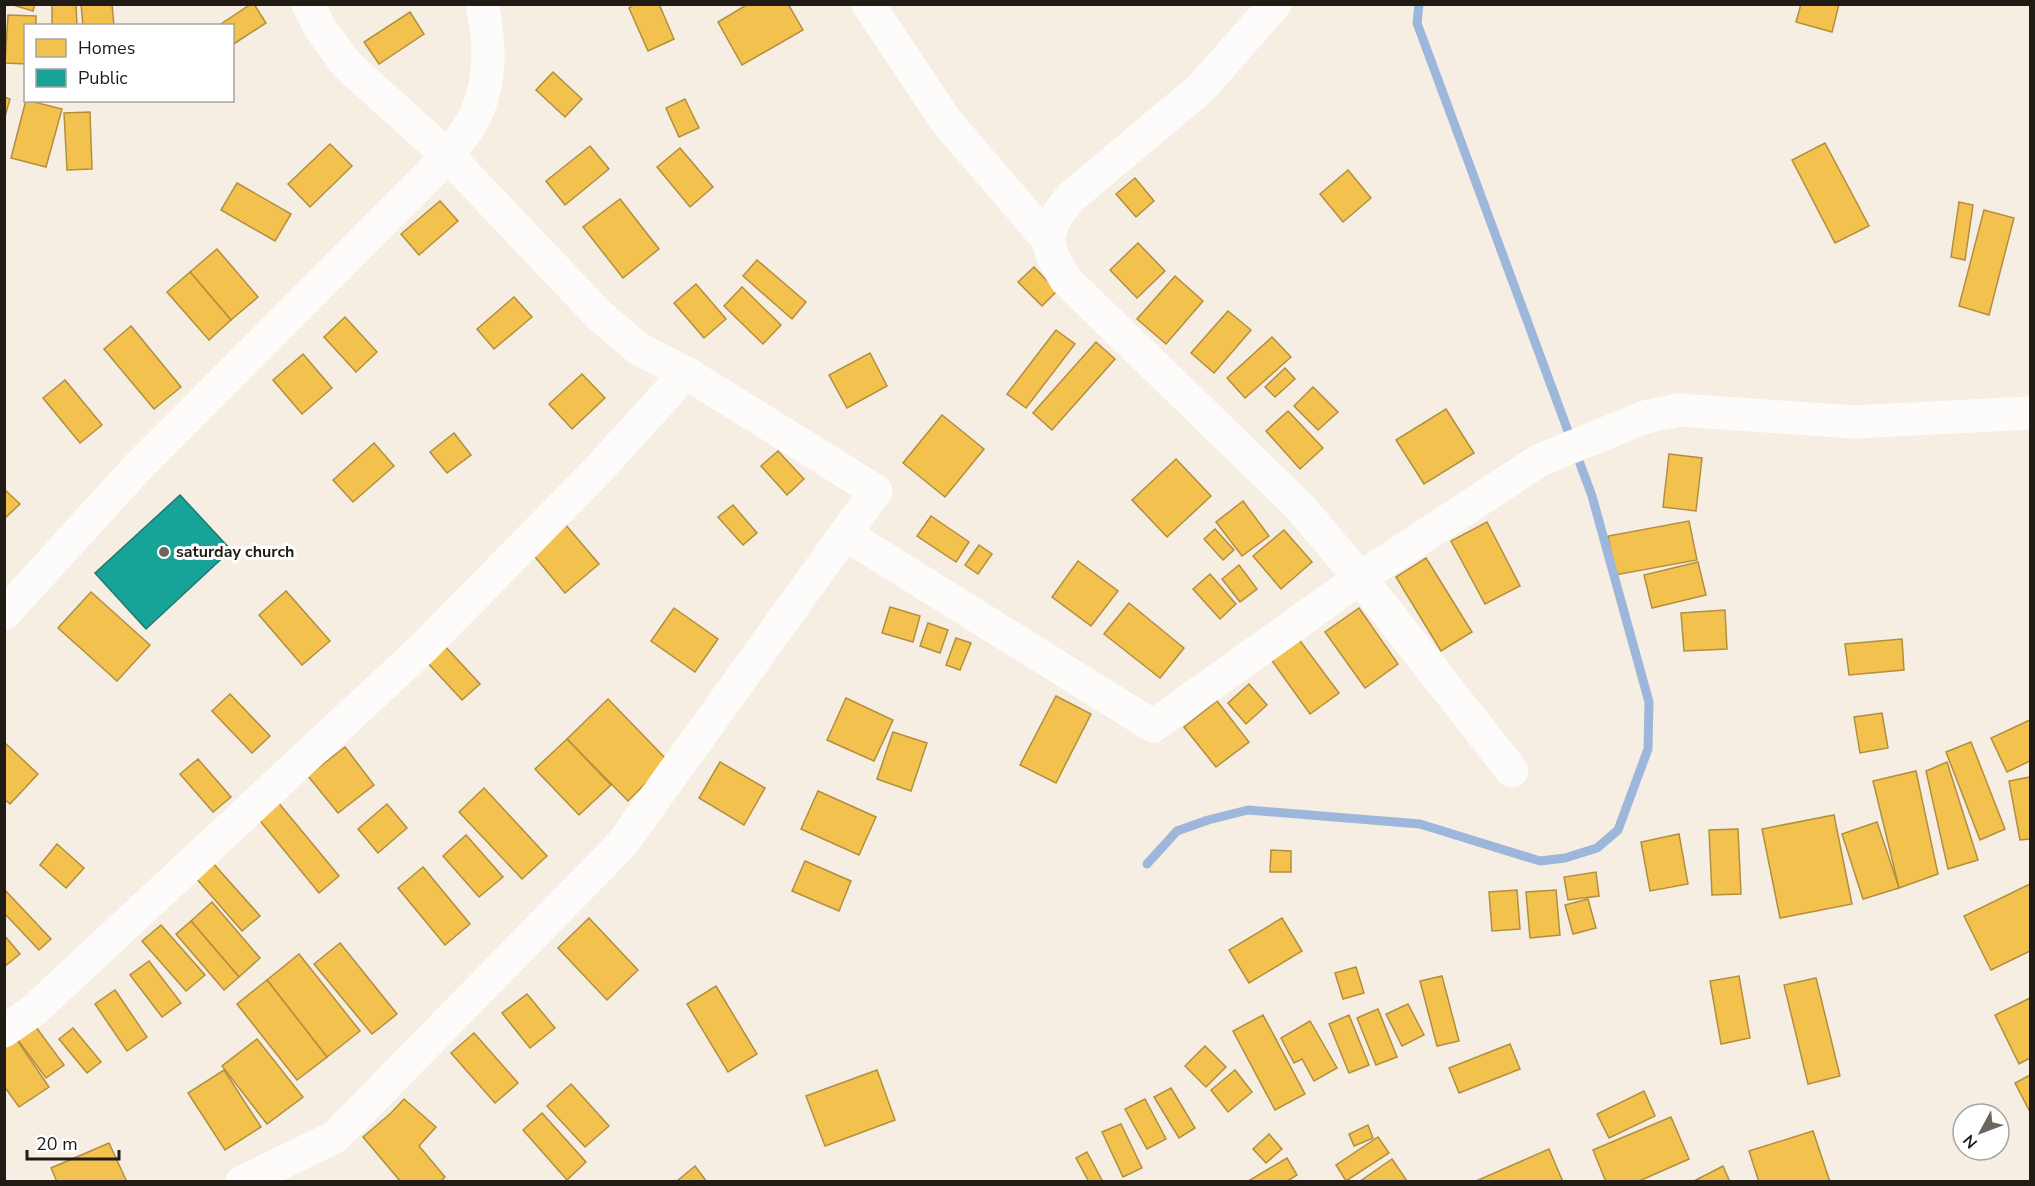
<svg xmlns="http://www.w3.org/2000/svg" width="2035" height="1186" viewBox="0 0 2035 1186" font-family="'Nunito Sans',sans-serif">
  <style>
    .homes { fill: #f2c14e; stroke: #b38f3d; stroke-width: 1.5 }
    .public { fill: #17a398; stroke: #1a7a70; stroke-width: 1.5 }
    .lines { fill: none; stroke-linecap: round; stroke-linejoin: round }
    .stream { stroke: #9cb7db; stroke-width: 9 }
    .minor { stroke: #fefcfb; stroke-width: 33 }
    .poi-dot { fill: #6b655c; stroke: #fff; stroke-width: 2 }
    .labels { text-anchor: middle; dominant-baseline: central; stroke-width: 6; stroke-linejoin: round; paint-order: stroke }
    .poi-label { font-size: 16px; font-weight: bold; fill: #201b14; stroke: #fff; text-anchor: start }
  </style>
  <rect width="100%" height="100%" fill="#f6eee3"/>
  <!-- homes -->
  <g class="homes">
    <path d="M10 4H35L33 11Z"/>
    <path d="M52 4H76L77 26H52Z"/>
    <path d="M81 4H112L114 26H83Z"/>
    <path d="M251 4H254L266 23 232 45V26H218Z"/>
    <path d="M635 4H659L674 39 648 51 629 8Z"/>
    <path d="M748 4H788L803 30 742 65 718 22Z"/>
    <path d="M1801 4H1839L1832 32 1796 22Z"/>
    <path d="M410 12 424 34 379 64 364 42Z"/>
    <path d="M8 15 36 16V26H26V64L5 63Z"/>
    <path d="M553 72 582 99 565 117 536 90Z"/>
    <path d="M4 97 10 99 4 120Z"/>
    <path d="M685 99 699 128 679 137 666 108Z"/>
    <path d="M26 100 62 109 46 167 11 158Z"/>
    <path d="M90 112 92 169 67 170 64 113Z"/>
    <path d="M1825 143 1869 226 1835 243 1792 160Z"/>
    <path d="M330 144 352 166 310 207 288 184Z"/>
    <path d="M590 146 609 169 565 205 546 181Z"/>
    <path d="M680 148 713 187 690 207 657 167Z"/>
    <path d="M1348 170 1371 198 1343 222 1320 194Z"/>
    <path d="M1135 178 1154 201 1136 217 1116 194Z"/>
    <path d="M237 183 291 214 275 241 221 210Z"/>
    <path d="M620 199 659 249 623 278 583 227Z"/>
    <path d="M440 201 458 221 419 255 401 234Z"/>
    <path d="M1959 202 1973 205 1965 260 1951 257Z"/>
    <path d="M1984 210 2014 218 1989 315 1959 306Z"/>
    <path d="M1138 243 1165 271 1137 298 1110 270Z"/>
    <path d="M217 249 258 297 231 320 190 272Z"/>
    <path d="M757 260 806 302 792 319 743 276Z"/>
    <path d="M1034 267 1057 291 1042 306 1018 282Z"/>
    <path d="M190 272 231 320 209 340 167 292Z"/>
    <path d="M1175 276 1203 301 1166 344 1137 319Z"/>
    <path d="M696 284 726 319 704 338 674 303Z"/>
    <path d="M742 287 781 325 763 344 724 306Z"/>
    <path d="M514 297 532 317 494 349 477 329Z"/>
    <path d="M1228 311 1251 330 1214 373 1191 353Z"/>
    <path d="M345 317 377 352 356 372 324 337Z"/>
    <path d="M131 326 181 387 154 409 104 349Z"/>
    <path d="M1056 330 1075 344 1026 408 1007 394Z"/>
    <path d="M1272 337 1291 357 1245 398 1227 378Z"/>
    <path d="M1096 342 1115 359 1052 430 1033 413Z"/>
    <path d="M870 353 887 386 847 408 829 375Z"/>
    <path d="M303 354 332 388 302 414 273 380Z"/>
    <path d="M1285 368 1295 379 1275 397 1265 387Z"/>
    <path d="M582 374 605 398 572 429 549 404Z"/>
    <path d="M65 380 102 425 80 443 43 398Z"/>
    <path d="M1313 387 1338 412 1318 430 1294 406Z"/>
    <path d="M1446 409 1474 453 1424 484 1396 440Z"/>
    <path d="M1288 411 1323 448 1300 469 1266 431Z"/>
    <path d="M942 415 984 449 945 497 903 463Z"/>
    <path d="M454 433 471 455 447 473 430 452Z"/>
    <path d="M374 443 394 466 353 502 333 480Z"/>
    <path d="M778 451 804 479 787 495 761 466Z"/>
    <path d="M1669 454 1702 458 1696 511 1663 507Z"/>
    <path d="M1176 459 1211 496 1167 537 1132 500Z"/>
    <path d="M4 489 20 504 4 519Z"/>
    <path d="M1243 501 1269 536 1242 556 1216 522Z"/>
    <path d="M733 505 757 533 743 545 718 517Z"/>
    <path d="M931 516 969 542 956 562 917 536Z"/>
    <path d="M1689 521 1697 560 1615 575 1608 536Z"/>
    <path d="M1487 522 1520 586 1485 604 1451 541Z"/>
    <path d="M564 523 599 564 565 593 531 552Z"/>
    <path d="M1215 529 1234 550 1223 560 1204 539Z"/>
    <path d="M1284 530 1312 562 1281 589 1253 556Z"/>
    <path d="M979 545 992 554 978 574 965 565Z"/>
    <path d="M1426 558 1472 632 1441 651 1396 577Z"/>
    <path d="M1078 561 1118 591 1091 626 1052 597Z"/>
    <path d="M1698 562 1706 595 1652 608 1644 575Z"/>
    <path d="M1239 565 1257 589 1240 602 1222 579Z"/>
    <path d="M1210 574 1236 604 1220 619 1193 589Z"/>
    <path d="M286 591 330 641 302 665 259 615Z"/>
    <path d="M91 592 150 645 117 681 58 628Z"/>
    <path d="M1129 603 1184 648 1160 678 1104 634Z"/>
    <path d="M890 607 920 616 913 642 882 633Z"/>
    <path d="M674 608 718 639 695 672 651 641Z"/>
    <path d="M1359 608 1398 664 1365 688 1325 632Z"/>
    <path d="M1725 610 1727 649 1684 651 1681 613Z"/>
    <path d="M928 623 948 630 940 653 920 646Z"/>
    <path d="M956 638 971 643 960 670 946 665Z"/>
    <path d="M1298 638 1339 693 1310 714 1270 658Z"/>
    <path d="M1902 639 1904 670 1849 675 1845 644Z"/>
    <path d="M442 643 480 684 462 700 424 659Z"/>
    <path d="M1249 684 1267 705 1246 724 1228 703Z"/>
    <path d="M230 694 270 736 252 753 212 711Z"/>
    <path d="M1056 696 1091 714 1056 783 1020 765Z"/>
    <path d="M846 698 893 720 874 761 827 740Z"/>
    <path d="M608 699 668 761 628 801 567 739Z"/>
    <path d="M1217 701 1249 742 1216 767 1184 727Z"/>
    <path d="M1882 713 1888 748 1860 753 1854 717Z"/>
    <path d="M2030 720V761L2007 772 1991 738Z"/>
    <path d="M893 732 927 743 911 791 877 779Z"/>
    <path d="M567 739 611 785 579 815 535 769Z"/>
    <path d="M4 742 38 774 10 804 4 799Z"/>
    <path d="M1971 742 2005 829 1980 840 1946 752Z"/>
    <path d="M345 747 374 785 338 813 308 776Z"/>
    <path d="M198 759 231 797 213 812 180 774Z"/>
    <path d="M720 762 765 788 744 825 699 798Z"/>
    <path d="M1947 762 1978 860 1948 869 1926 771Z"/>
    <path d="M1916 771 1938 874 1899 888 1873 781Z"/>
    <path d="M2030 777V839L2020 840 2009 781Z"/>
    <path d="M484 788 547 856 522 879 459 812Z"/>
    <path d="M818 791 876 817 859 855 801 829Z"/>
    <path d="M277 801 339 876 319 893 257 817Z"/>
    <path d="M387 804 407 828 378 853 358 829Z"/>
    <path d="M1834 815 1852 904 1780 918 1762 829Z"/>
    <path d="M1877 822 1899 888 1863 899 1842 834Z"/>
    <path d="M1738 829 1741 894 1712 895 1709 830Z"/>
    <path d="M1679 834 1688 884 1650 891 1641 842Z"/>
    <path d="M466 835 503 877 479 897 443 856Z"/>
    <path d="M57 844 84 868 66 888 40 865Z"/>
    <path d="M1271 850 1291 851V872H1270Z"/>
    <path d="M805 861 851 881 839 911 792 891Z"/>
    <path d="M212 862 260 916 242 931 195 877Z"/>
    <path d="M423 867 470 924 445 945 398 888Z"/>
    <path d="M1596 872 1599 896 1568 900 1564 877Z"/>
    <path d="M2030 884V951L1991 970 1964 916Z"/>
    <path d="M4 889 51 939 39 950 4 913Z"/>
    <path d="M1517 890 1520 929 1492 931 1489 892Z"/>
    <path d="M1556 890 1560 935 1530 938 1526 892Z"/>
    <path d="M1588 899 1596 928 1573 934 1565 905Z"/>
    <path d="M212 902 260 958 239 977 191 921Z"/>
    <path d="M589 918 638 970 607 1000 558 948Z"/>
    <path d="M1282 918 1302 951 1249 983 1229 950Z"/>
    <path d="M191 921 239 977 224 990 176 934Z"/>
    <path d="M161 925 205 975 186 991 142 941Z"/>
    <path d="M4 935 20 954 4 967Z"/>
    <path d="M340 943 397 1014 372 1034 314 964Z"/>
    <path d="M299 954 360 1031 327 1057 267 980Z"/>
    <path d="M149 961 181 1003 162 1017 130 975Z"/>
    <path d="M1356 967 1364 993 1343 999 1335 973Z"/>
    <path d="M1442 976 1459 1041 1437 1046 1420 981Z"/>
    <path d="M1739 976 1750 1038 1721 1044 1710 981Z"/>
    <path d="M1816 978 1840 1076 1808 1084 1784 985Z"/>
    <path d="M267 980 327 1057 297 1080 237 1004Z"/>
    <path d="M716 986 757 1054 728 1072 687 1004Z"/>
    <path d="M115 990 147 1037 127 1051 95 1004Z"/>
    <path d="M527 994 555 1028 530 1048 502 1013Z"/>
    <path d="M2030 998V1058L2019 1064 1995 1015Z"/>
    <path d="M1408 1004 1424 1035 1402 1046 1386 1014Z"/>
    <path d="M1378 1009 1397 1057 1376 1065 1357 1018Z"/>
    <path d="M1263 1015 1305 1094 1275 1110 1233 1031Z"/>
    <path d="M1349 1015 1369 1065 1349 1073 1329 1024Z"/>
    <path d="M1310 1021 1337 1068 1314 1081 1302 1059 1294 1063 1281 1038Z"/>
    <path d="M33 1023 64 1065 46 1078 15 1036Z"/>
    <path d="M73 1028 101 1062 87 1073 59 1039Z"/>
    <path d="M474 1033 518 1083 495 1103 451 1053Z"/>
    <path d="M15 1037 49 1087 19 1107 4 1086V1044Z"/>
    <path d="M257 1039 303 1097 267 1124 222 1066Z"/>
    <path d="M1510 1044 1520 1069 1459 1093 1449 1068Z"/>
    <path d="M1205 1046 1226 1067 1206 1087 1185 1066Z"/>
    <path d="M224 1070 261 1127 225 1150 188 1093Z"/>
    <path d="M877 1070 895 1120 825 1146 806 1096Z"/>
    <path d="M1235 1070 1252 1092 1228 1112 1211 1090Z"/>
    <path d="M2030 1075V1112L2015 1083Z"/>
    <path d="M571 1084 609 1126 585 1147 547 1106Z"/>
    <path d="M1171 1088 1195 1128 1179 1138 1154 1097Z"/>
    <path d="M1644 1091 1655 1116 1609 1138 1597 1114Z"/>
    <path d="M404 1099 436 1127 419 1146 445 1177 440 1182H401L363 1137 391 1113Z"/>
    <path d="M1145 1099 1166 1139 1147 1149 1125 1109Z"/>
    <path d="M542 1113 586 1162 567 1180 523 1130Z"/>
    <path d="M1671 1117 1689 1159 1637 1182H1606L1593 1150Z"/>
    <path d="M1121 1124 1142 1168 1123 1177 1102 1132Z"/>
    <path d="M1368 1125 1373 1138 1354 1146 1349 1134Z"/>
    <path d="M1813 1131 1830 1182H1759L1749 1151Z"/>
    <path d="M1269 1134 1282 1149 1266 1163 1253 1149Z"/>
    <path d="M1378 1137 1389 1153 1346 1181 1336 1165Z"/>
    <path d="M109 1143 127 1182H57L51 1168Z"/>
    <path d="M1549 1149 1563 1182H1474Z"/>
    <path d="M1087 1152 1103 1182H1089L1076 1158Z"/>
    <path d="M1287 1158 1297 1175 1286 1182H1251L1250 1180Z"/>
    <path d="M1392 1159 1407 1181 1359 1182Z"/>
    <path d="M695 1166 707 1182H676Z"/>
    <path d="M1723 1166 1730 1182H1692Z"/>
  </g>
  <!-- public -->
  <path class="public" d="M180 495 231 550 146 629 95 573Z"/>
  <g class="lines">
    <!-- stream -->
    <path class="stream" d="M1147 864 1177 831 1208 820 1248 810 1420 824 1540 861 1565 858 1597 848 1618 830 1648 749 1649 702 1592 496 1417 23 1419 4"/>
    <!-- minor -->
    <g class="minor">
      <path d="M868 4 946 121 1048 240"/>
      <path d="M1275 4 1201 88 1070 198C1043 232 1042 243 1066 280L1300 507 1360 578 1512 771"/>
      <path d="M845 534 1153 726 1360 578 1540 460 1645 417 1679 410 1854 422 2030 413"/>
      <path d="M4 614 137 468 448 156C457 143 470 128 476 114 492 79 490 40 482 4"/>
      <path d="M4 1031 33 1011 423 648 598 470 686 373"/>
      <path d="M242 1182 335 1137 622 844 876 491 686 373 639 349 599 315 448 156 347 65 320 28 308 4"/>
    </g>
  </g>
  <!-- markers -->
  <circle class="poi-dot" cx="164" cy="552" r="6"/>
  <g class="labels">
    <!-- poi labels -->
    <g class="poi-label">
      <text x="176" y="552">saturday church</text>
    </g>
  </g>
  <!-- border -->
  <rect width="2035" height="1186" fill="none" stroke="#201b14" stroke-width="12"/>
  <!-- legend -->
  <rect x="24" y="24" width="210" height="78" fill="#ffffff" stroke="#a6a4a1" stroke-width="1.5"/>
  <rect x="36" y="39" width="30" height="18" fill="#f2c14e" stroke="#a6a4a1" stroke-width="1.5"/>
  <text x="78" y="54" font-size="18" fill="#201b14">Homes</text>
  <rect x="36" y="69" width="30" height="18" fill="#17a398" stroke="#a6a4a1" stroke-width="1.5"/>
  <text x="78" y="84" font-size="18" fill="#201b14">Public</text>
  <!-- north arrow -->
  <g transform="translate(1981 1132) rotate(229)"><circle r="28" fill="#ffffff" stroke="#a6a4a1" stroke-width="1.5"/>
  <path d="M0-4.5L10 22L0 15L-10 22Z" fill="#6b655c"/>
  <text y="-9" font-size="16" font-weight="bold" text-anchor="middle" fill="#201b14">N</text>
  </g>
  <!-- scale -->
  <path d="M27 1150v9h92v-9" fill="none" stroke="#201b14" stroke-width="3"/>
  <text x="36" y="1150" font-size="18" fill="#201b14" stroke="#ffffff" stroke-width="4.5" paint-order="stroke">20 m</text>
</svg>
